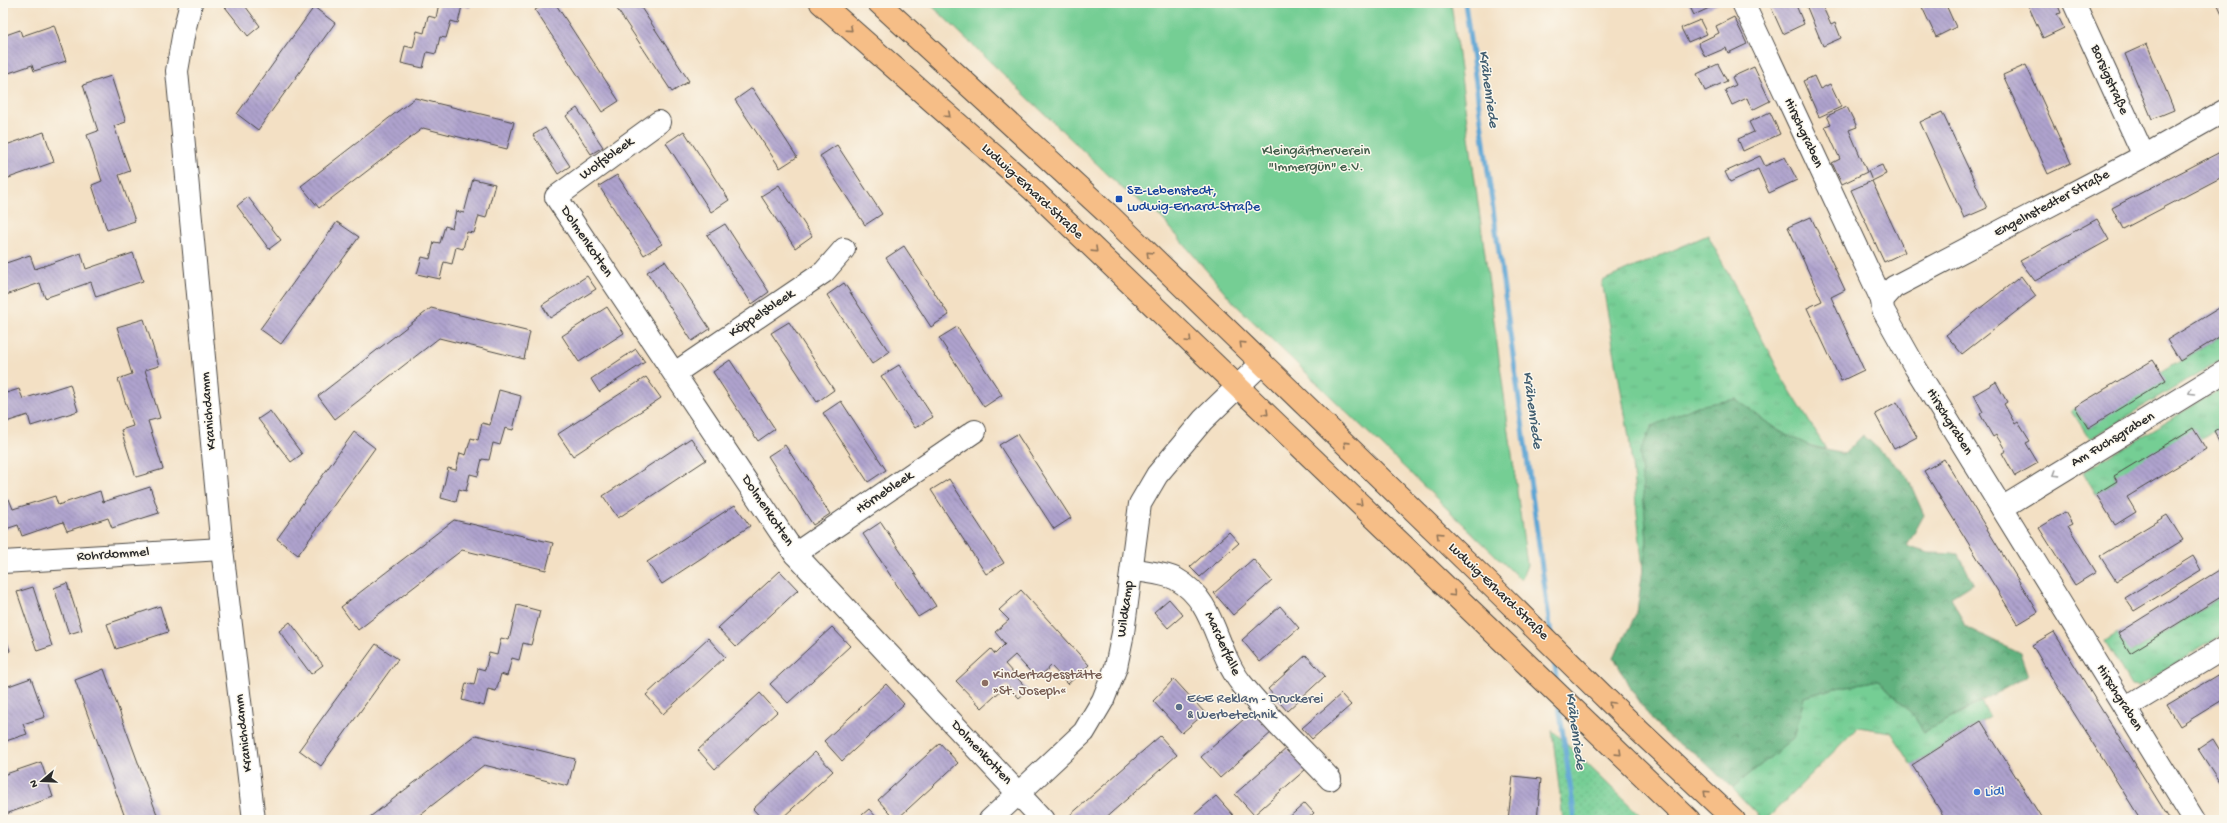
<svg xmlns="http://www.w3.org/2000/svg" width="2227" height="823" viewBox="0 0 2227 823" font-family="'Gochi Hand',sans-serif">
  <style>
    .grass { fill: url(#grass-tufts); stroke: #507c60 }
    .forest { fill: url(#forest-crowns); stroke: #466e54 }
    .park { fill: url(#park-dots); stroke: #507c60 }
    .garden { fill: #75ce94; stroke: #507c60 }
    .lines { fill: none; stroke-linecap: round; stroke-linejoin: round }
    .stream { stroke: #5da5d4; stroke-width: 5 }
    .building { fill: url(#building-back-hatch) }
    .minor-casing { stroke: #494642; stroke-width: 24 }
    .major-casing { stroke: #494642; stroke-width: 24 }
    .minor { stroke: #fff; stroke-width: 22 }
    .major { stroke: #f6be87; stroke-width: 22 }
    .oneway { stroke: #907459 }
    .oneway2 { stroke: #a0a0a0 }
    .transit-dot { fill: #1a4fb4; stroke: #fbf7ec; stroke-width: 1.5 }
    .education-dot { fill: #8d6e63; stroke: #fbf7ec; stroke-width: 1.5 }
    .service-dot { fill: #5c6f8a; stroke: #fbf7ec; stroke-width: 1.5 }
    .shop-dot { fill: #3f7fe0; stroke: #fbf7ec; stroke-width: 1.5 }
    .labels { text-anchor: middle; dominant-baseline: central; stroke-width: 3; stroke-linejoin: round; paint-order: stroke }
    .street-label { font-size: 14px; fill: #2b2b2b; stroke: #fbf7ec }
    .park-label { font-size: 14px; fill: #415c4a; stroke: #fbf7ec }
    .transit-label { font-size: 14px; fill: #164399; stroke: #fbf7ec; text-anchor: start }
    .education-label { font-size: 14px; fill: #785e54; stroke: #fbf7ec; text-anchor: start }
    .service-label { font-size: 14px; fill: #4e5e75; stroke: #fbf7ec; text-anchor: start }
    .shop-label { font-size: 14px; fill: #366cbe; stroke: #fbf7ec; text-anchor: start }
    .water-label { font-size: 15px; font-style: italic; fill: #3f5c6f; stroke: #fbf7ec }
  </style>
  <defs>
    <pattern id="grass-tufts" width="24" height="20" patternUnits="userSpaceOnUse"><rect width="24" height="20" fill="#75ce94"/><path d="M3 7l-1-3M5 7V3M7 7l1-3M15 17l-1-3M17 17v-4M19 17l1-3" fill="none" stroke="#65b180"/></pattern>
    <pattern id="forest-crowns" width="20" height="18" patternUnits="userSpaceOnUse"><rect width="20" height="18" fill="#60b17e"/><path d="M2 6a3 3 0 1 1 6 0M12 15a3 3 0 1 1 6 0" fill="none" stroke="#4f9067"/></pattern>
    <pattern id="park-dots" width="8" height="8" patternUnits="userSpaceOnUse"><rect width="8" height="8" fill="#75ce94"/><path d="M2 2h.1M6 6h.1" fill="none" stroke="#65b180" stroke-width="1.8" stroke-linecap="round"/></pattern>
    <pattern id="building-back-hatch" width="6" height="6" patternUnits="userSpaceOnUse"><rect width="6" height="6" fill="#afa3ce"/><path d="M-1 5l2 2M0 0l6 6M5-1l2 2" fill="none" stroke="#8f85a7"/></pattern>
  </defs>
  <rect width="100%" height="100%" fill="#fbf7ec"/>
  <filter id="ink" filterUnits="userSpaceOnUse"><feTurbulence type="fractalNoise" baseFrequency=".025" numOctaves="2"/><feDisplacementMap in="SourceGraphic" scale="8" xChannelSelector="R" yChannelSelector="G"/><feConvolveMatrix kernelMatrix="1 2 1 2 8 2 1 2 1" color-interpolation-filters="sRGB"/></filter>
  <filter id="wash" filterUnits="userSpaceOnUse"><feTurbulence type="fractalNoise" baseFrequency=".012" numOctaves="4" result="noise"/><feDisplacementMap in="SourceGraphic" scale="16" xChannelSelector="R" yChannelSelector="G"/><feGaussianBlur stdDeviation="0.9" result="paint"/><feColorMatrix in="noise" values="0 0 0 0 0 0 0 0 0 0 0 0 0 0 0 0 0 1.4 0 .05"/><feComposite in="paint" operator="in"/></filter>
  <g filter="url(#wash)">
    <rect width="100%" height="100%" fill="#f3e0c4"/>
    <!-- grass -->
    <g class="grass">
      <path d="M1708 235 1783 379 1826 449C1790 444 1764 420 1736 399L1640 452 1647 540 1643 570 1629 437 1602 281Z"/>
      <path d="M2224 334V358L2090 439 2071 410 2075 407 2088 428 2161 373Z"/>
      <path d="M2224 387V425L2200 440 2114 476 2117 481 2096 494 2083 472Z"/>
      <path d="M2224 595V634L2139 686 2131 685 2105 641 2118 633 2131 653Z"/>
      <path d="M1879 680 1915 718 1924 732 1981 702 1990 716 1912 765 1891 732 1858 727 1766 820H1763L1732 788 1794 738 1804 697 1831 689Z"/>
    </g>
    <!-- forest -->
    <path class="forest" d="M1736 399 1778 431 1813 447 1844 454 1863 435 1906 474 1924 515 1907 546 1929 553 1959 554 1973 583 1951 597 1965 626 2020 653 2028 676 1924 732 1915 718 1879 680 1831 689 1804 697 1794 738 1732 788 1695 753 1675 742 1652 720 1629 686 1614 657 1637 612 1647 540 1640 452 1652 426 1697 406Z"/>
    <!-- park -->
    <path class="park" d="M1552 730 1645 820H1563Z"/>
    <!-- garden -->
    <path class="garden" d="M929 3H1451L1527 565 1521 580 1235 304 1161 217 1123 189Z"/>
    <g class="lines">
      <!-- stream -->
      <g class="stream">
        <path d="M1465 3 1551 634"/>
        <path d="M1554 658 1557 684"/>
        <path d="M1559 706 1575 820"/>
      </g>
    </g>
    <g id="blocks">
      <!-- building -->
      <g class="building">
        <path d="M222 3H243L260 26 248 36Z"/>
        <path d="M439 3H471L470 8 462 6 458 23 451 21 446 38 440 37 436 54 427 52 423 68 401 63 405 46 413 48 417 31 424 33 428 16 436 18Z"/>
        <path d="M547 3H555L619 101 602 112 535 10Z"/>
        <path d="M613 3H638L689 81 672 92Z"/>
        <path d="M1688 3H1720L1694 15Z"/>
        <path d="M1769 3H1795L1804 24 1783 34Z"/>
        <path d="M1807 3H1821L1831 25 1835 23 1841 38 1823 46 1806 5Z"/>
        <path d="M1931 3H1945L1956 27 1936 37 1922 7Z"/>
        <path d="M2027 3H2057L2061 13 2057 14 2064 28 2043 38Z"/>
        <path d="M2224 3V18L2218 5Z"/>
        <path d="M314 7 335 23 258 130 237 114Z"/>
        <path d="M1734 17 1747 44 1728 53 1726 48 1705 57 1698 43 1719 33 1716 26Z"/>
        <path d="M1700 20 1707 34 1688 42 1681 28Z"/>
        <path d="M54 25 66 61 34 71 32 65 3 75V36L20 30 22 36Z"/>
        <path d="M2147 44 2174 110 2152 119 2125 54Z"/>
        <path d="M1718 64 1727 81 1705 91 1697 74Z"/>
        <path d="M2026 65 2071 163 2048 174 2003 75Z"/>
        <path d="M1754 67 1770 101 1752 110 1747 98 1732 105 1725 90 1736 85 1732 77Z"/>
        <path d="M111 76 126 122 114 126 130 171 119 175 135 221 107 230 92 185 102 181 87 135 98 131 83 85Z"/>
        <path d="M1814 76 1820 89 1830 84 1841 107 1819 117 1803 81Z"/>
        <path d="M752 88 797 157 780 168 735 100Z"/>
        <path d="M415 98 514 122 507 149 423 128 319 208 301 186Z"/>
        <path d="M1847 107 1857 127 1849 130 1867 172 1842 184 1832 163 1840 159 1825 126 1831 124 1827 116Z"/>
        <path d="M577 108 603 147 591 154 566 116Z"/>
        <path d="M1770 112 1780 134 1743 151 1738 139 1754 132 1749 122Z"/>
        <path d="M1942 112 1987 208 1964 218 1920 122Z"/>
        <path d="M545 128 570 166 558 174 533 135Z"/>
        <path d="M684 131 729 200 711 212 666 143Z"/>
        <path d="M44 132 54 162 3 180V146Z"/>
        <path d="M837 145 882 214 865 225 820 156Z"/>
        <path d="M2224 150V176L2123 229 2112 208Z"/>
        <path d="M1760 156 1765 166 1785 157 1797 180 1769 193 1758 169 1730 182 1725 172Z"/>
        <path d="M1882 165 1886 174 1872 181 1868 171Z"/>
        <path d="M617 175 662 244 644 255 599 186Z"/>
        <path d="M473 179 495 184 486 218 479 216 474 233 467 232 463 249 456 247 452 264 444 262 440 279 417 274 422 257 430 259 434 242 440 243 445 226 452 228 456 211 464 213Z"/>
        <path d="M1872 181 1905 252 1884 262 1851 190Z"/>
        <path d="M779 185 812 236 795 248 761 196Z"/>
        <path d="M248 197 281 240 269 249 237 206Z"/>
        <path d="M1811 217 1845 290 1831 297 1864 370 1841 381 1807 308 1822 301 1788 227Z"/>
        <path d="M2097 219 2109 240 2035 281 2020 261Z"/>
        <path d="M337 222 359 237 281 344 260 329Z"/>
        <path d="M725 224 769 292 752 304 707 235Z"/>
        <path d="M904 246 949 315 931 327 886 258Z"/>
        <path d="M81 253 86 269 133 253 143 281 96 297 91 282 45 298 40 283 3 296V264L30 255 35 269Z"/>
        <path d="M665 261 710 329 692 341 647 272Z"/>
        <path d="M587 276 596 289 550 318 542 305Z"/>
        <path d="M2021 276 2036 296 1962 354 1946 335Z"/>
        <path d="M844 283 889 352 872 364 827 295Z"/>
        <path d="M2224 305V334L2180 361 2167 340Z"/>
        <path d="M607 307 624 333 579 362 562 336Z"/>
        <path d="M431 308 530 332 524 359 439 338 335 419 318 396Z"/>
        <path d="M144 319 159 366 145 370 160 418 148 421 163 469 136 477 121 430 133 426 118 379 132 374 117 327Z"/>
        <path d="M789 322 834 390 817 402 771 333Z"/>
        <path d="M957 327 1002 395 984 407 939 338Z"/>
        <path d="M636 349 645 362 599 392 591 379Z"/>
        <path d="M730 360 775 429 758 441 713 372Z"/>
        <path d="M2153 360 2166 380 2088 428 2075 407Z"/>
        <path d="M899 365 933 417 915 428 881 376Z"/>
        <path d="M646 377 661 398 573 456 558 434Z"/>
        <path d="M1996 382 2007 402 2004 404 2015 424 2018 422 2030 441 2026 443 2038 463 2015 476 2002 453 2006 451 1996 435 1993 437 1980 414 1983 412 1974 395Z"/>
        <path d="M70 384 78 411 31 426 28 415 3 423V394L19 389 23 399Z"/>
        <path d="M499 390 521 396 513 430 505 428 500 445 493 443 489 460 482 459 478 476 470 474 466 491 459 489 456 502 441 498 448 468 456 470 460 453 466 455 471 438 478 440 482 423 490 425Z"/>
        <path d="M841 401 886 470 868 482 823 413Z"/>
        <path d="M1897 402 1917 437 1894 449 1875 414Z"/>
        <path d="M270 411 302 454 291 462 258 419Z"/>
        <path d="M2224 425V449L2214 431Z"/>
        <path d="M2193 428 2206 449 2127 497 2136 512 2115 525 2096 494 2117 481 2114 476Z"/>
        <path d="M354 432 375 448 298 555 277 539Z"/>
        <path d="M1017 434 1071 518 1054 529 999 445Z"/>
        <path d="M691 438 706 460 618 518 603 496Z"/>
        <path d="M785 445 830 514 813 525 768 456Z"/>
        <path d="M1944 459 2038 612 2018 624 1924 471Z"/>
        <path d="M949 479 1004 563 986 574 931 490Z"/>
        <path d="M150 487 159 513 112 528 108 518 67 531 63 522 22 536 18 525 3 530V501L9 499 13 509 55 496 58 505 100 491 103 502Z"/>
        <path d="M735 505 750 526 662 584 647 562Z"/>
        <path d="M2065 512 2072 524 2068 526 2096 572 2075 585 2039 528Z"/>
        <path d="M2167 515 2183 540 2116 581 2100 556Z"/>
        <path d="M454 520 553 543 546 570 462 550 358 630 341 607Z"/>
        <path d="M881 522 936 606 918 617 863 534Z"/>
        <path d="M1229 532 1239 543 1200 577 1190 567Z"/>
        <path d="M2193 556 2201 570 2134 611 2125 598Z"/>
        <path d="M1253 559 1272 581 1233 615 1214 593Z"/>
        <path d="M2224 567V595L2130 653 2118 633Z"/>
        <path d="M780 571 798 590 736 647 718 628Z"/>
        <path d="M67 583 82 630 69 634 54 588Z"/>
        <path d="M33 587 52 646 37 651 17 592Z"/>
        <path d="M1021 590 1089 665 1068 684 1051 666 1037 679 1015 655 1005 664 1028 690 1019 698 1007 685 982 708 956 681 991 649 995 654 1005 644 995 632 1009 620 999 610Z"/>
        <path d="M1169 599 1183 615 1168 628 1154 612Z"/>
        <path d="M517 605 540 611 531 645 523 643 519 660 512 658 507 676 501 674 496 691 488 689 484 706 462 700 466 683 474 685 478 668 485 670 489 653 497 655 501 638 509 640Z"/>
        <path d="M160 606 168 632 116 649 107 624Z"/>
        <path d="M1280 606 1299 628 1260 662 1242 640Z"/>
        <path d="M290 622 323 665 311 674 279 631Z"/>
        <path d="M832 627 850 646 788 703 770 684Z"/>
        <path d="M3 630 10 651 3 654Z"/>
        <path d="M2054 632 2100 707 2170 820H2141L2055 683 2032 645Z"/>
        <path d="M708 638 725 657 663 714 646 695Z"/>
        <path d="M376 644 398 659 321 766 299 750Z"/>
        <path d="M1306 655 1325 676 1287 711 1268 689Z"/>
        <path d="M104 669 159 820H126L75 680Z"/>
        <path d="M2224 671V699L2180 726 2167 705Z"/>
        <path d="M31 678 45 717 23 724 27 734 3 742V688Z"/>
        <path d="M1174 679 1205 713 1182 733 1153 701Z"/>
        <path d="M886 684 904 704 842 761 824 741Z"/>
        <path d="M760 693 777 712 715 769 698 750Z"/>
        <path d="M1341 694 1351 705 1312 739 1302 728Z"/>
        <path d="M1253 711 1272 732 1220 778 1201 757Z"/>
        <path d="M1981 721 2043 820H1946L1912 765Z"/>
        <path d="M476 735 575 759 568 786 484 765 413 820H366Z"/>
        <path d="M1160 736 1177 755 1103 820H1072L1069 816Z"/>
        <path d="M2213 739 2224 757V789L2198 749Z"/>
        <path d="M940 743 958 763 896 820 878 800Z"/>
        <path d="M1287 748 1306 769 1254 815 1235 794Z"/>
        <path d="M815 752 833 771 780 820H763L753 809Z"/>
        <path d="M41 762 53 797 3 815V775Z"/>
        <path d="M1513 776 1541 779 1537 820H1508Z"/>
        <path d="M1216 796 1233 815 1227 820H1188Z"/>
        <path d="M1305 803 1314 813 1306 820H1286Z"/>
        <path d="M869 809 879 820H856Z"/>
      </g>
    </g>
  </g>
  <g filter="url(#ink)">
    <use href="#blocks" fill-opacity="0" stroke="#494642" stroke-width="1"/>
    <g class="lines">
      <!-- minor casing -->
      <g class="minor-casing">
        <g id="minor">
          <path d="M191 3 184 31 177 71 222 549 254 820"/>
          <path d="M1743 3 1882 300 1883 310 1915 367 2194 820"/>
          <path d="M2074 3 2144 156"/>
          <path d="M659 122 556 197 795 554 1043 820"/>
          <path d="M1882 300 1894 287 2144 156 2224 111"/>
          <path d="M675 373 824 272 844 249"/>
          <path d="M2002 508 2224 372"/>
          <path d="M795 554 975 431"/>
          <path d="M3 562 222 549"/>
          <path d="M1132 569C1145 572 1165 573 1176 579 1216 601 1215 650 1241 683 1268 717 1300 747 1330 779"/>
          <path d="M2125 708 2224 648"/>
          <path d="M990 820 1084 732 1103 700 1116 667 1123 633 1140 504 1157 475 1203 420 1262 363"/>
        </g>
      </g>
      <!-- major casing -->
      <g class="major-casing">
        <g id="major">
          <path d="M821 3 1033 190 1689 820"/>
          <path d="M879 3 1107 213 1500 594 1635 727 1734 820"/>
        </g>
      </g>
      <!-- minor -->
      <use href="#minor" class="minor"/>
      <!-- major -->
      <use href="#major" class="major"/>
    </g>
    <!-- one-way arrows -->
    <defs><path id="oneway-chevron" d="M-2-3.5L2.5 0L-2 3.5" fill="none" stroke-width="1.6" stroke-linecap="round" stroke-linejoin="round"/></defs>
    <g class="oneway">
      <use href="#oneway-chevron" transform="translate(850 29) rotate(42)"/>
      <use href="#oneway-chevron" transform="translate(948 115) rotate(42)"/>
      <use href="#oneway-chevron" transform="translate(1095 250) rotate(44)"/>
      <use href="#oneway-chevron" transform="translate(1149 254) rotate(-136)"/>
      <use href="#oneway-chevron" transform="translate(1189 340) rotate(45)"/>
      <use href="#oneway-chevron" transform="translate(1242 344) rotate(-136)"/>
      <use href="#oneway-chevron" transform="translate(1266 413) rotate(44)"/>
      <use href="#oneway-chevron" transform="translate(1346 444) rotate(-136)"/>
      <use href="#oneway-chevron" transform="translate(1360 503) rotate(44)"/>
      <use href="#oneway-chevron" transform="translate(1439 535) rotate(-136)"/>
      <use href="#oneway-chevron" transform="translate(1453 594) rotate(44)"/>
      <use href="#oneway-chevron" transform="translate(1611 704) rotate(-135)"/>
      <use href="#oneway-chevron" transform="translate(1619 753) rotate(44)"/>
      <use href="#oneway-chevron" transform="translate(1706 793) rotate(-137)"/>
    </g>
    <g class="oneway2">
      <use href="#oneway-chevron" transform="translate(2191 392) rotate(149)"/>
      <use href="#oneway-chevron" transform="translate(2056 474) rotate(148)"/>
    </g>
  </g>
  <!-- markers -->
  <rect class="transit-dot" x="1115" y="195" width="8" height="8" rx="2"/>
  <circle class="education-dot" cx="985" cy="683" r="4"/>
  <circle class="service-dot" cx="1179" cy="707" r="4"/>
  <circle class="shop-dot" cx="1977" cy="792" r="4"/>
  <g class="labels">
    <!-- street labels -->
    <g class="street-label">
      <text transform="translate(2109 80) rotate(66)">Borsigstraße</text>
      <text transform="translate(1803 133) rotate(65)">Hirschgraben</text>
      <text transform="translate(607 159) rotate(-36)">Wolfsbleek</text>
      <text transform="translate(1032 192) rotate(43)">Ludwig-Erhard-Straße</text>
      <text transform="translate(2052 204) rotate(-28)">Engelnstedter Straße</text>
      <text transform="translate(586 242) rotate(56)">Dolmenkotten</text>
      <text transform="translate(762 314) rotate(-34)">Köppelsbleek</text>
      <text transform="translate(209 411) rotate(-95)">Kranichdamm</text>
      <text transform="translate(1949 422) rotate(58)">Hirschgraben</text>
      <text transform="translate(2113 440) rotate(-31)">Am Fuchsgraben</text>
      <text transform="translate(885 493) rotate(-34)">Hörnebleek</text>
      <text transform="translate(767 511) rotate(56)">Dolmenkotten</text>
      <text transform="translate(113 555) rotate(-4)">Rohrdommel</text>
      <text transform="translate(1498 592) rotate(44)">Ludwig-Erhard-Straße</text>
      <text transform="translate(1126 609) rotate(-82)">Wildkamp</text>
      <text transform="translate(1222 644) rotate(65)">Marderfalle</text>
      <text transform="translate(2119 698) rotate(58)">Hirschgraben</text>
      <text transform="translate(244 733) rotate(-97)">Kranichdamm</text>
      <text transform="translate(981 753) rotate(47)">Dolmenkotten</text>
    </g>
    <!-- park labels -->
    <g class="park-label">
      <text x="1316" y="151">Kleingärtnerverein<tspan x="1316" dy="16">"Immergün" e.V.</tspan></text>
    </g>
    <!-- transit labels -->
    <g class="transit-label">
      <text x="1127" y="191">SZ-Lebenstedt,<tspan x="1127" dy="16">Ludwig-Erhard-Straße</tspan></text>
    </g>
    <!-- education labels -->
    <g class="education-label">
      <text x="993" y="675">Kindertagesstätte<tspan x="993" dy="16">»St. Joseph«</tspan></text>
    </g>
    <!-- service labels -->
    <g class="service-label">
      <text x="1187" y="699">EGE Reklam - Druckerei<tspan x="1187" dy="16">&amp; Werbetechnik</tspan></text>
    </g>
    <!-- shop labels -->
    <g class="shop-label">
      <text x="1985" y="792">Lidl</text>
    </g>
    <!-- water labels -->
    <g class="water-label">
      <text transform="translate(1488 89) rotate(82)">Krähenriede</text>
      <text transform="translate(1532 410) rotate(82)">Krähenriede</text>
      <text transform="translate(1575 731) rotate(82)">Krähenriede</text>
    </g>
  </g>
  <!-- margin -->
  <rect width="2227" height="823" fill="none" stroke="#fbf7ec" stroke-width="16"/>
  <!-- north arrow -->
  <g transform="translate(42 781) rotate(251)" stroke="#fbf7ec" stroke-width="3" paint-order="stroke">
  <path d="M0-3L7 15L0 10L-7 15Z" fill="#2b2b2b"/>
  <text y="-6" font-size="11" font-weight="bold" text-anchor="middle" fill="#2b2b2b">N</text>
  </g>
</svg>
